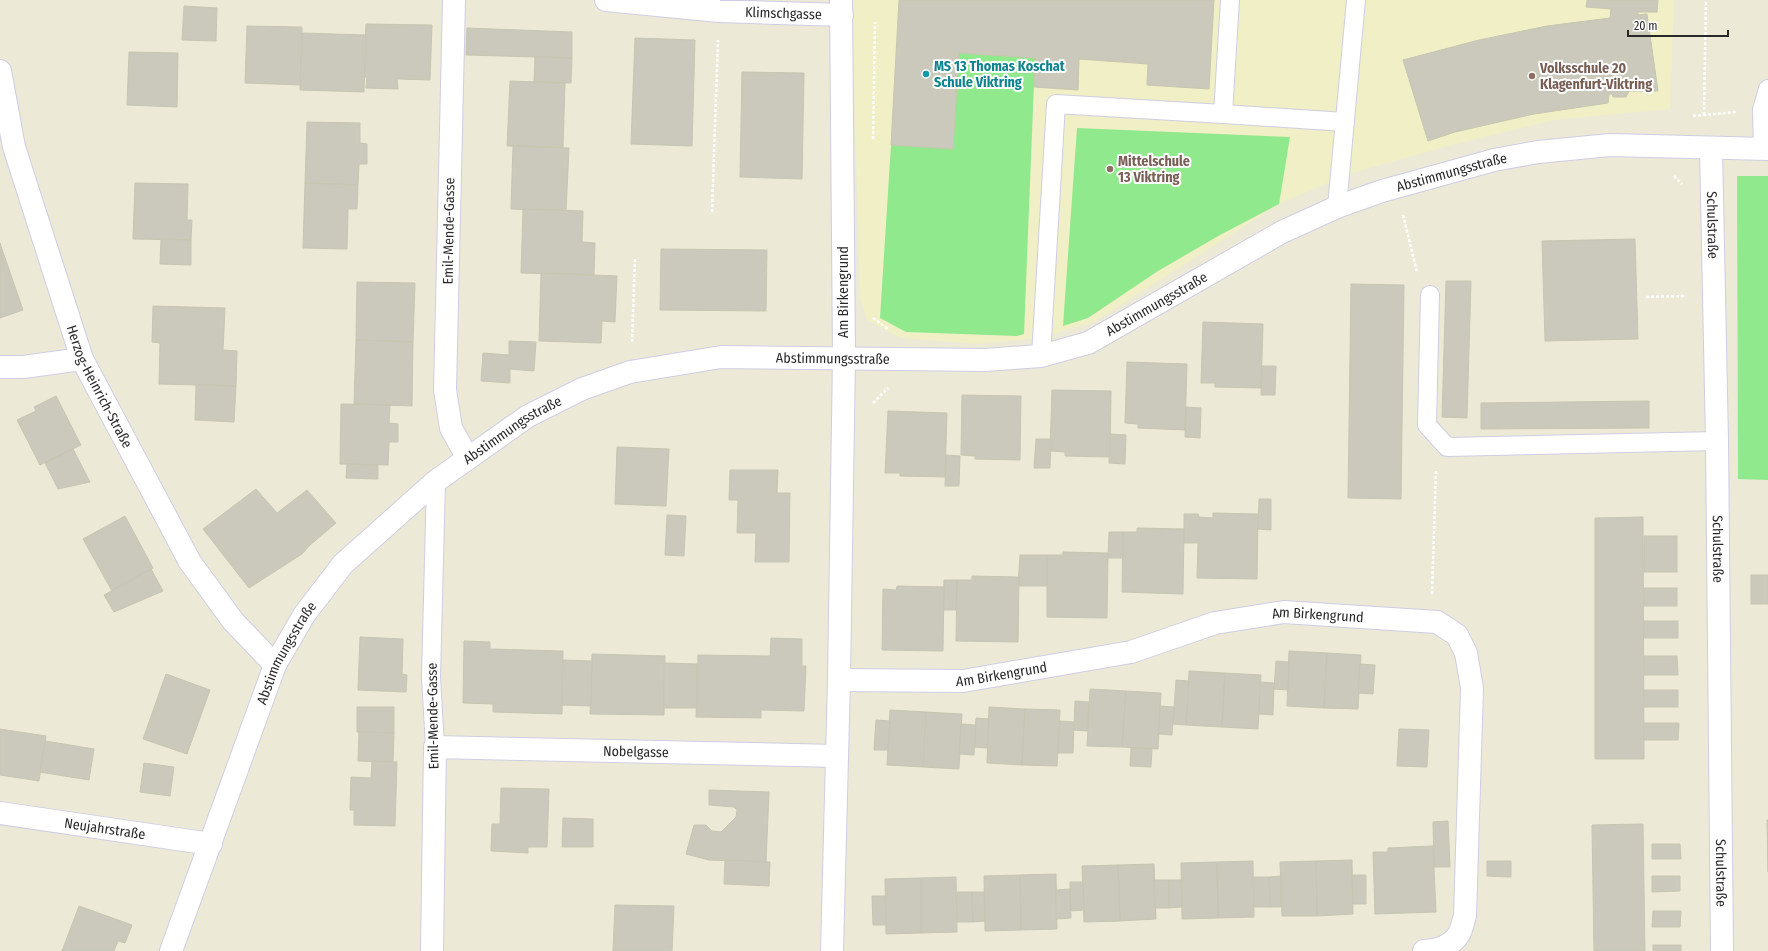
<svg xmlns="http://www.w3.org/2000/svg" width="1768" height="951" viewBox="0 0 1768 951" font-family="'Fira Sans Condensed',sans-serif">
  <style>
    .education { fill: #f0efc5 }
    .green { fill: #91e98d }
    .building { fill: #cac9bb; stroke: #c7c6b1 }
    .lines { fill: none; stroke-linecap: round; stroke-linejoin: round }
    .lane-casing { stroke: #cfcde3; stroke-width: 20 }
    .street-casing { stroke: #cfcde3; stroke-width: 24 }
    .path { stroke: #fff; stroke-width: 2.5; stroke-dasharray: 3 2; stroke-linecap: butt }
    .lane { stroke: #fff; stroke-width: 18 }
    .street { stroke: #fff; stroke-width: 22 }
    .culture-dot { fill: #0f9aa8; stroke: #fff; stroke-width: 1.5 }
    .education-dot { fill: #8d6e63; stroke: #fff; stroke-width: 1.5 }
    .labels { text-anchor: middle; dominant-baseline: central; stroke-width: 4; stroke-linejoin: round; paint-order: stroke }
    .street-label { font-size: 14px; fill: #282828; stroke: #fff }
    .culture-label { font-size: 14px; font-weight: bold; fill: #0d838f; stroke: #fff; text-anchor: start }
    .education-label { font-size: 14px; font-weight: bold; fill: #785e54; stroke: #fff; text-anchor: start }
  </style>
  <rect width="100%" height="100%" fill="#ecead7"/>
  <!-- education -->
  <path class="education" d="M852 0H1674L1670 109 1554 120 1452 145 1348 174 1279 204 1094 322 1038 338 978 344 901 338 867 320 860 298Z"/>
  <!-- green -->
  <g class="green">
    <path d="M959 53 1035 58 1024 334 1017 336 906 332 880 318 891 145 953 149Z"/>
    <path d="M1077 128 1290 137 1279 204 1220 235 1158 271 1088 318 1063 326Z"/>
    <path d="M1737 176H1768V480L1738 479Z"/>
  </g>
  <!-- building -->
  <g class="building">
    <path d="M899 0H1214L1209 89 1147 85 1148 64 1079 59 1078 90 1034 87 1035 58 959 53 953 149 891 145Z"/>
    <path d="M1587 0H1658L1657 12H1638V15L1647 14 1658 91H1629L1626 97H1613L1612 94H1609L1608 103 1534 114 1455 132 1428 141 1403 60 1479 40 1547 26 1610 18 1611 9 1586 7Z"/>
    <path d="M184 6 217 8 216 41 182 40Z"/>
    <path d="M366 24 432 25 430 80 397 79 398 89 366 88 367 77H364Z"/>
    <path d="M247 26 302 27 301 85 245 83Z"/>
    <path d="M467 28 572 32V58L466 55Z"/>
    <path d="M302 33 366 35 364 92 300 90Z"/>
    <path d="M635 38 695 40 692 146 631 144Z"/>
    <path d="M129 52 178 53 177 107 127 105Z"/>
    <path d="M535 57 572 58 571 83 534 82Z"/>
    <path d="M742 72 804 73 802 179 740 177Z"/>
    <path d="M510 81 565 83 563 147 507 146Z"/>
    <path d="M307 122 360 123V143L367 144V164H359L358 185 305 183Z"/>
    <path d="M513 146 569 148 566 211 511 209Z"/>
    <path d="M135 183 188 184 187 220H192L191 240 133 239Z"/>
    <path d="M305 183 358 185 357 209H348L347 249 303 248Z"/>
    <path d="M523 209 583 211 582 242 595 243 594 275 521 273Z"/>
    <path d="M161 239 191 240V265L160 264Z"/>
    <path d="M1635 239 1638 339 1545 341 1542 241Z"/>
    <path d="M0 243 3 252 0 253Z"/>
    <path d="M661 249 767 250 766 311 660 310Z"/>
    <path d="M3 252 23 310 0 318V253Z"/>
    <path d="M541 273 617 276 615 322 602 321 601 343 539 341Z"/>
    <path d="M1446 281H1471L1467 418 1442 417Z"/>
    <path d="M357 282 415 283 413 342 356 340Z"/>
    <path d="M1351 284 1404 285 1401 499 1348 498Z"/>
    <path d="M153 306 225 308 223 350 237 351 236 386 159 384 160 343 152 342Z"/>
    <path d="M1203 322 1263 324 1261 388 1215 387V383H1201Z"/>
    <path d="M356 340 413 342 412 406 354 404Z"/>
    <path d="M509 341 536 342 534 371 510 369V383L481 381 483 353 509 355Z"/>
    <path d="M1127 362 1187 364 1185 430 1138 428V424L1125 423Z"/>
    <path d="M1262 366H1276L1275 395H1261Z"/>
    <path d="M196 385 236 386 234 422 195 420Z"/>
    <path d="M1052 390 1111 391 1110 457 1065 456V452L1050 451Z"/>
    <path d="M962 395 1021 396 1020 460 975 459V456L961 455Z"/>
    <path d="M56 396 81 445 40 465 17 420 36 411 34 407Z"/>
    <path d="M1649 401V428L1481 429V403Z"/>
    <path d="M341 404 390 405 389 423 398 424V442H389L388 465 340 464Z"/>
    <path d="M1186 407 1201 408 1200 438 1185 437Z"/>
    <path d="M888 411 947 413 945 477 900 476V473H885Z"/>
    <path d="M1110 434 1126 435 1125 464 1109 463Z"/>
    <path d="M1036 439H1051L1050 468H1034Z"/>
    <path d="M617 447 669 449 666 506 615 504Z"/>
    <path d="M73 449 90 482 58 489 45 463Z"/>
    <path d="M946 455 960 456 959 486H945Z"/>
    <path d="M347 464 378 465V479L346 478Z"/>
    <path d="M730 470H778L777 493H790L789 562H755L756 533H737L738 500H729Z"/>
    <path d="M256 489 277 513 307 490 336 523 310 545 302 554 249 588 203 529Z"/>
    <path d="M1259 499H1271V530L1258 529Z"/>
    <path d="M1213 513 1258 514 1257 579 1197 578 1198 543H1184V514H1198L1199 517 1213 518Z"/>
    <path d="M667 515 686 516 684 556 665 555Z"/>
    <path d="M125 516 153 568 112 591 83 539Z"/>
    <path d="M1643 517 1644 759H1595V518Z"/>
    <path d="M1137 528 1184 529 1183 594 1122 592 1123 532H1137Z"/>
    <path d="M1109 532H1123V558H1108Z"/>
    <rect x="1644" y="536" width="33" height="36"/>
    <path d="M1063 552 1108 553 1107 618 1047 617V555H1063Z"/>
    <path d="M1020 555H1047V586H1018Z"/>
    <path d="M151 569 163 591 114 612 104 595Z"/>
    <rect x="1751" y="575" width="17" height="29"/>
    <path d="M972 576 1019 577 1018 642 956 641 957 580H972Z"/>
    <path d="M944 580H957L956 610H943Z"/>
    <path d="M897 586 944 587 943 651 882 650 883 589 896 590Z"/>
    <rect x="1644" y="588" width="33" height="18"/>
    <rect x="1644" y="621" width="34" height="17"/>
    <path d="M360 637 403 639 402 674 407 675 406 692 358 690Z"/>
    <path d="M771 638 802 639V666H806L804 711 761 710V718L696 717 698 655 770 656Z"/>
    <path d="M464 641 490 642V649L563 651 562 714 493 712V704L463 703Z"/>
    <path d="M1289 651 1327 653 1324 708 1287 706Z"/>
    <path d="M1327 653 1361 655 1358 709 1324 708Z"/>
    <path d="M592 654 665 656 664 715 590 714Z"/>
    <path d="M1644 656H1677L1678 675H1644Z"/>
    <path d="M563 660 592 661 591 706 562 705Z"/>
    <path d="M1276 661 1289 662 1288 690 1274 689Z"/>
    <path d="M664 663 697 664V708H664Z"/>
    <path d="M1360 664 1375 665 1373 694 1358 693Z"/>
    <path d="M1189 671 1225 673 1222 727 1186 725Z"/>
    <path d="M1225 673 1261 675 1258 729 1222 727Z"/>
    <path d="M166 674 210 690 187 754 143 739Z"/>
    <path d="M1176 680 1189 681 1186 725 1173 724Z"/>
    <path d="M1260 682 1274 683 1273 715 1259 714Z"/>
    <path d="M1090 689 1126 691 1122 747 1087 746Z"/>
    <rect x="1644" y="690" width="34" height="17"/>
    <path d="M1126 691 1161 693 1158 749 1122 747Z"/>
    <path d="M1075 701 1089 702 1087 731 1074 730Z"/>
    <path d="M1160 706 1174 707 1172 735 1159 734Z"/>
    <path d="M357 707H394V733L357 732Z"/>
    <path d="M989 707 1025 709 1022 765 987 763Z"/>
    <path d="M1025 709 1060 710 1057 766 1022 765Z"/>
    <path d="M890 710 926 712 923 767 887 765Z"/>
    <path d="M926 712 962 714 959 769 923 767Z"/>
    <path d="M976 718 989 719 987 748 974 747Z"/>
    <path d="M876 720 890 721 888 750H874Z"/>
    <path d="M1060 721 1074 722 1073 753H1058Z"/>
    <path d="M1644 723H1679L1678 740H1644Z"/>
    <path d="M961 724 976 725 974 755 959 754Z"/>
    <path d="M0 729 46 736 39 781 0 775Z"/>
    <path d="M1399 729 1429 730 1427 767 1397 766Z"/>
    <path d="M359 732 394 733 393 762 358 761Z"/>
    <path d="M45 741 94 749 89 780 40 772Z"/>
    <path d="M1131 748 1152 749 1151 767 1130 766Z"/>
    <path d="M372 761 397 762 395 826 354 825V810H350L351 777 371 778Z"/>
    <path d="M144 763 174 767 170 796 140 792Z"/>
    <path d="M501 788 549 789 547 847H528V853L491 851 492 824H500Z"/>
    <path d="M709 790 769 792 766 862 709 860 686 854 694 825H706L712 831 721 832 736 817 737 810 734 807 709 805Z"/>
    <path d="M563 818 593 819V847H562Z"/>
    <path d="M1767 820H1768V872Z"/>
    <path d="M1448 821 1450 867H1434L1433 822Z"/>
    <path d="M1643 824 1645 951H1594L1592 825Z"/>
    <path d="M1652 844H1680L1681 859H1652Z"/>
    <path d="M1433 846 1436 912 1375 914 1373 852H1388V848Z"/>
    <path d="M725 860 770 862 769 886 724 884Z"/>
    <path d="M1352 860 1353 914 1317 916 1316 861Z"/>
    <path d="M1253 861 1254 917 1218 918 1217 862Z"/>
    <path d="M1316 861 1317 916H1282L1280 862Z"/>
    <path d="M1487 861H1511V877L1487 876Z"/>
    <path d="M1217 862 1218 918 1182 919 1181 863Z"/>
    <path d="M1154 864 1156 919 1120 921 1118 865Z"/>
    <path d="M1118 865 1120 921 1084 922 1082 866Z"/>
    <path d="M1056 874 1057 929 1021 930 1020 875Z"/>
    <path d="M1020 875 1021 930 985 931 984 876Z"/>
    <path d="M1352 875H1366V904H1353Z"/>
    <path d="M1281 876V907H1270L1269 877Z"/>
    <path d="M1652 876H1680V891L1652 892Z"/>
    <path d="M956 877 957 932 921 933V878Z"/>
    <path d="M1253 877H1269L1270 907H1254Z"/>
    <path d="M921 878V933L886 934 885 879Z"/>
    <path d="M1154 880H1169V908H1155Z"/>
    <path d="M1169 880H1181L1182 907 1169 908Z"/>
    <path d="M1070 882H1083L1084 910 1070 911Z"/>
    <path d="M1070 889 1071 918 1056 919V890Z"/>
    <path d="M957 892H972L973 922H957Z"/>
    <path d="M972 892H984L985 921 973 922Z"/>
    <path d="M872 896H885L886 925H873Z"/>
    <path d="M615 905 674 906 672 951H613Z"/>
    <path d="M79 906 132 925 125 943 118 941 114 951H62Z"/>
    <path d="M1653 911H1681L1680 927H1652Z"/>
    <rect x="1653" y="945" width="28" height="6"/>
  </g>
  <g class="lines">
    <!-- lane casing -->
    <g class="lane-casing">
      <g id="lane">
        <path d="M1223 114 1345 122"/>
        <path d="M1763 149 1762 110 1768 89"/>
        <path d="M1337 207 1356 0"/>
        <path d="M1430 295 1427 425 1447 447 1717 441"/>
        <path d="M1041 356 1056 104 1223 114 1230 0"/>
        <path d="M435 747 431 677 436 481"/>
      </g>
    </g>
    <!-- street casing -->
    <g class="street-casing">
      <g id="street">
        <path d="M454 0 445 390 451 428 467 457"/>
        <path id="s1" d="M606 0 719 11 842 15"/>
        <path id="s2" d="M0 71 14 147 82 359 190 562 233 621 275 665"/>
        <path id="s3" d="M1711 148 1717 441 1722 951"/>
        <path d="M0 367H23L82 359"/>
        <path id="s4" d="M839 680 963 681 1131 652 1215 623 1284 612 1437 622 1457 635 1466 653 1472 688 1465 916C1463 921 1462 929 1459 934 1452 946 1436 951 1424 951"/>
        <path id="s5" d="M0 813 211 844"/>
        <path id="s6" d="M171 951 275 665 304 615 343 564 436 481 528 416 582 389 630 372 721 357 985 360 1041 356 1088 343 1282 232 1337 207 1382 191 1494 160 1538 152 1610 145 1768 149"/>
        <path id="s7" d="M432 951 435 747 837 756"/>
        <path d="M832 951 839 680 844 357 841 0"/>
      </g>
    </g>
    <!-- path -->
    <g class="path">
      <path d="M1704 115 1706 0"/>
      <path d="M1693 116 1736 112"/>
      <path d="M873 139 875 22"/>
      <path d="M1674 176 1682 184"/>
      <path d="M712 212 718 40"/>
      <path d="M1403 215 1417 272"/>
      <path d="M1646 297 1685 296"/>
      <path d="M873 318 888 329"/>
      <path d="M632 342 635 258"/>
      <path d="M873 403 888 388"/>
      <path d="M1432 594 1436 471"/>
    </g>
    <!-- lane -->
    <use href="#lane" class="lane"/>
    <!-- street -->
    <use href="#street" class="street"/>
  </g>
  <!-- markers -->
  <circle class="culture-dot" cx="926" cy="74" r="4"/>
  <g class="education-dot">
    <circle cx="1532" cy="76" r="4"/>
    <circle cx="1110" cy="169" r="4"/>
  </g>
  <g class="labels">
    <!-- street labels -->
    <g class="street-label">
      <text stroke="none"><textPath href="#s1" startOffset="178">Klimschgasse</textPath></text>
      <text stroke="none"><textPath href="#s6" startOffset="1640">Abstimmungsstraße</textPath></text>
      <text stroke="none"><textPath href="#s3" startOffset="77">Schulstraße</textPath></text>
      <text transform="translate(449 231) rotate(-89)">Emil-Mende-Gasse</text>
      <text transform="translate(843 292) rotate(-90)">Am Birkengrund</text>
      <text stroke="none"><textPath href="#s6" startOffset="1315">Abstimmungsstraße</textPath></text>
      <text stroke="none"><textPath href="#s6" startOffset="979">Abstimmungsstraße</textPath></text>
      <text stroke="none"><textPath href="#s2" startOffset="332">Herzog-Heinrich-Straße</textPath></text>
      <text stroke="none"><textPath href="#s6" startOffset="643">Abstimmungsstraße</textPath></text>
      <text stroke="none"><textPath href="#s3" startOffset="401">Schulstraße</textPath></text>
      <text stroke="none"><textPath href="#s4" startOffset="487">Am Birkengrund</textPath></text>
      <text stroke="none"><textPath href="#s6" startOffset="320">Abstimmungsstraße</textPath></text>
      <text stroke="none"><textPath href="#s4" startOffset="163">Am Birkengrund</textPath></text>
      <text transform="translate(433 716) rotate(-91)">Emil-Mende-Gasse</text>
      <text stroke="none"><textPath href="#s7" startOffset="405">Nobelgasse</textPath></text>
      <text stroke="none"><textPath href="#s5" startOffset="106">Neujahrstraße</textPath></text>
      <text stroke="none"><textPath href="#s3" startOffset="725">Schulstraße</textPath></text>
    </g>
    <!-- culture labels -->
    <g class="culture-label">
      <text x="934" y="66">MS 13 Thomas Koschat<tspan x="934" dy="16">Schule Viktring</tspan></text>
    </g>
    <!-- education labels -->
    <g class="education-label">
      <text x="1540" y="68">Volksschule 20<tspan x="1540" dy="16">Klagenfurt-Viktring</tspan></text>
      <text x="1118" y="161">Mittelschule<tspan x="1118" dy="16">13 Viktring</tspan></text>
    </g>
  </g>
  <!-- scale -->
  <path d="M1628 30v6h100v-6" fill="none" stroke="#282828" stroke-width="2"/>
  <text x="1634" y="30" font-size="12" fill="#282828" stroke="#ffffff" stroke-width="3" paint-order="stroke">20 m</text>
</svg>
